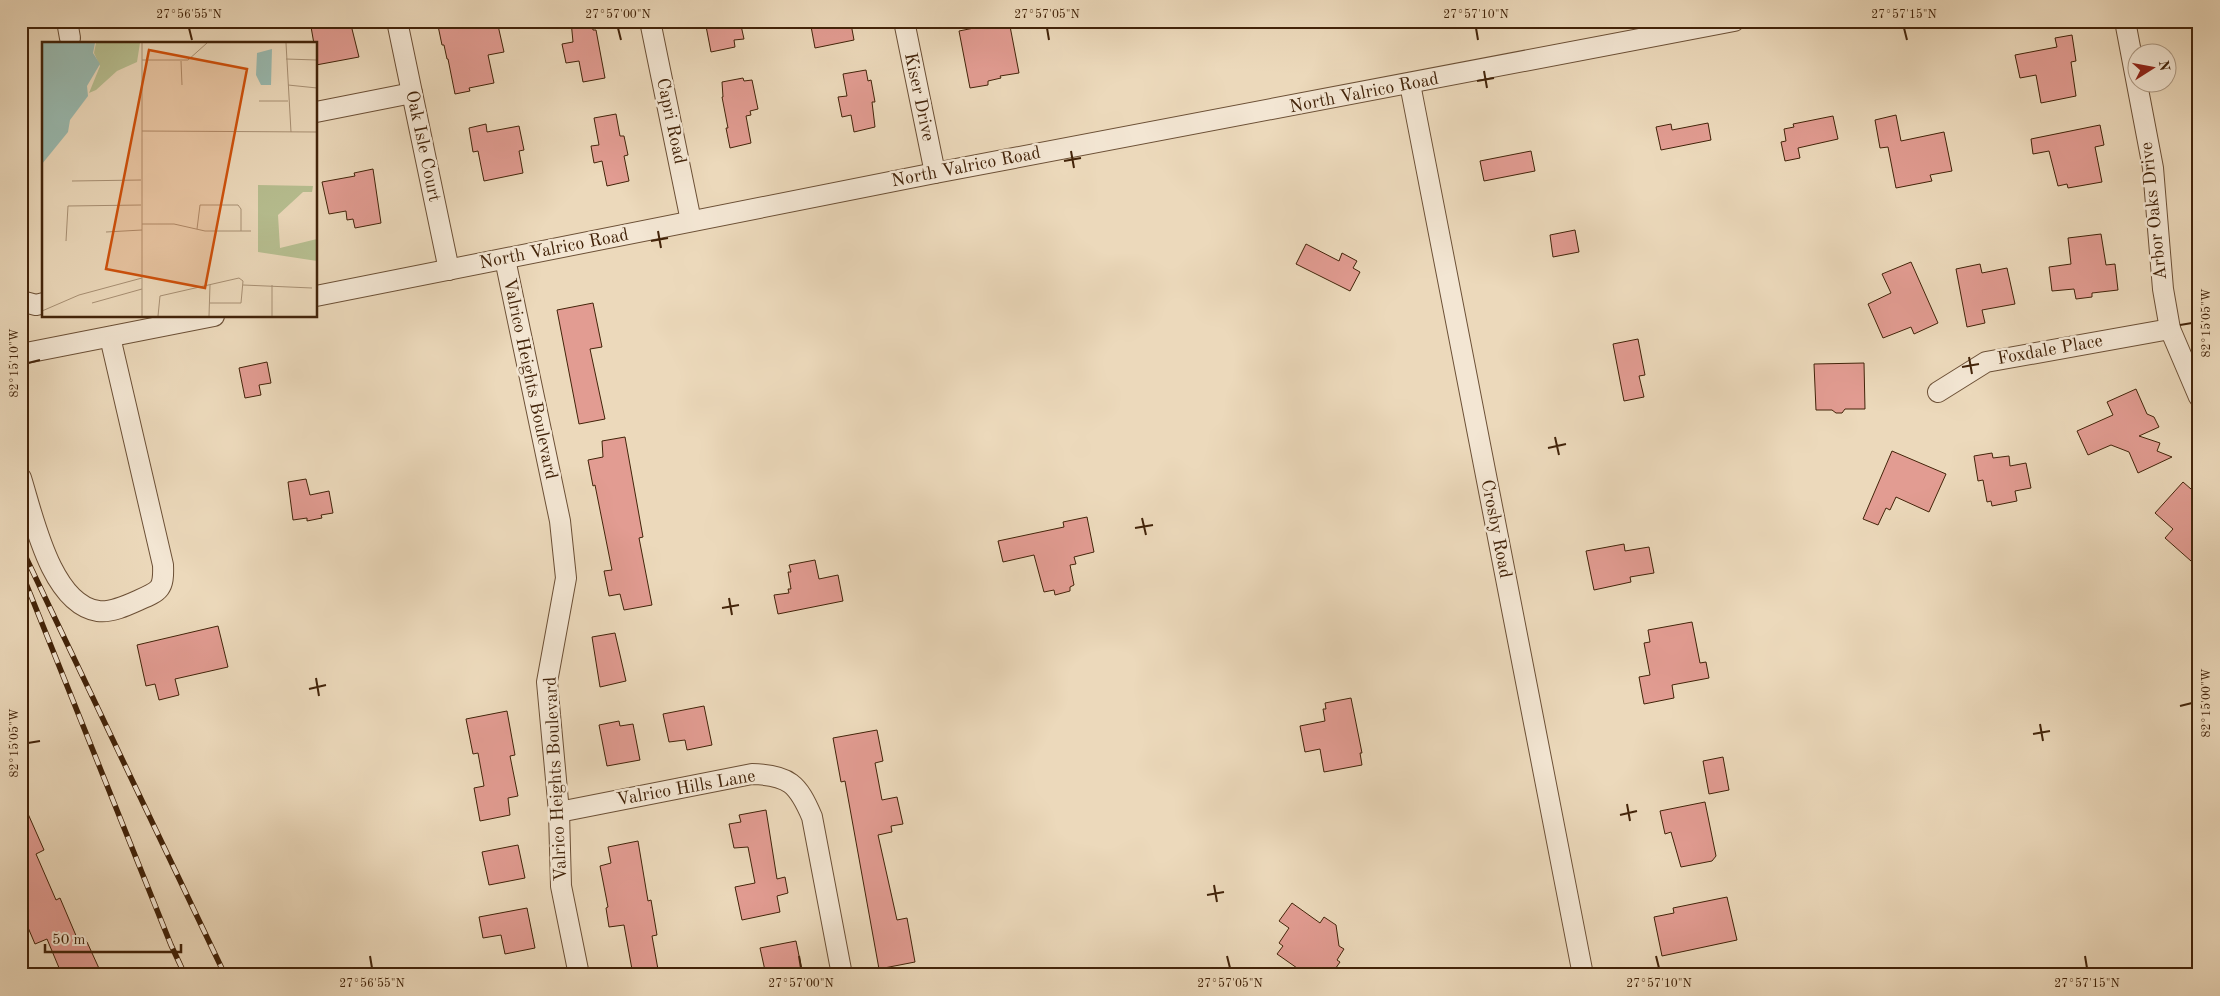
<svg xmlns="http://www.w3.org/2000/svg" width="2220" height="996" viewBox="0 0 2220 996" font-family="'Old Standard TT',serif">
  <style>
    .building { fill: #e29c92; stroke: #422309 }
    .lines { fill: none; stroke-linecap: round; stroke-linejoin: round }
    .minor-casing { stroke: #6c5036; stroke-width: 22 }
    .minor { stroke: #f3e6d3; stroke-width: 20 }
    .rail-casing { stroke: #422309; stroke-width: 5.5 }
    .rail { stroke: #f3e6d3; stroke-width: 4; stroke-dasharray: 11; stroke-linecap: butt }
    .ticks { fill: none; stroke: #422309; stroke-width: 2 }
    .labels { text-anchor: middle; dominant-baseline: central; stroke-width: 5; stroke-linejoin: round; paint-order: stroke }
    .street-label { font-size: 18px; fill: #422309; stroke: #f3e6d3 }
    .inset-road { fill: none; stroke: #a89074; stroke-width: 1 }
    .view { fill: #cf510c; fill-opacity: 0.15; stroke: #cf510c; stroke-width: 2.5 }
    .inset-edge { fill: none; stroke: #422309; stroke-width: 2.5 }
    .neatline { fill: none; stroke: #422309; stroke-width: 2 }
    .ticks-label { font-size: 12px; text-anchor: middle; fill: #422309 }
  </style>
  <rect width="100%" height="100%" fill="#ecd9bb"/>
  <filter id="stains"><feTurbulence type="fractalNoise" baseFrequency=".004" numOctaves="4"/><feColorMatrix values="0 0 0 0 .2 0 0 0 0 .09 0 0 0 0 .02 0 0 0 .5 -.17"/></filter>
  <radialGradient id="worn" r=".72"><stop offset=".6" stop-color="#630" stop-opacity="0"/><stop offset="1" stop-color="#630" stop-opacity=".3"/></radialGradient>
  <!-- building -->
  <g class="building">
    <path d="M310 21H350L359 57 316 65V44H314Z"/>
    <path d="M437 21H497L504 52 488 55 494 83 469 88 470 91 455 94 448 59H447L444 45H442Z"/>
    <path d="M571 21H591L593 30H596L605 78 583 82 579 61 566 63 562 44 573 42Z"/>
    <path d="M705 21H740L744 39 734 40 735 47 711 52Z"/>
    <path d="M810 21H833L834 27 851 24 854 40 815 48Z"/>
    <path d="M1009 21 1019 73 1000 76 1001 78 988 81V85L970 88 959 31Z"/>
    <path d="M2072 35 2076 61 2071 62 2076 96 2041 103 2036 75 2020 78 2015 55 2057 47 2055 38Z"/>
    <path d="M866 70 868 81 871 80 875 102H872L875 127 854 132 851 115 842 117 838 97 847 96 843 74Z"/>
    <path d="M743 78 744 81 752 80 758 109 750 111 751 115 746 116 751 143 730 148 726 128H728L722 97H723L722 82Z"/>
    <path d="M616 114 620 136H624L628 155 624 156 629 181 607 186 602 161 594 163 591 146 599 145 594 118Z"/>
    <path d="M1896 115 1901 141 1944 132 1952 171 1930 175 1932 181 1896 188 1888 147 1880 148 1875 120Z"/>
    <path d="M1833 116 1838 139 1798 148 1800 158 1785 161 1781 142 1786 141 1784 129 1794 127 1793 124Z"/>
    <path d="M1708 123 1711 140 1661 150 1656 127 1671 124 1672 130Z"/>
    <path d="M486 124 487 132 519 126 524 150 519 151 523 173 484 181 478 151 473 152 469 128Z"/>
    <path d="M2100 125 2104 145 2095 147 2102 182 2068 188 2067 184 2058 186 2049 151 2033 154 2031 139Z"/>
    <path d="M1531 151 1535 171 1484 181 1480 161Z"/>
    <path d="M373 169 381 223 355 228 353 219 347 220 346 211 329 214 322 182 355 176 354 173Z"/>
    <path d="M1575 230 1579 252 1553 257 1550 235Z"/>
    <path d="M2101 234 2106 265 2115 264 2118 290 2092 293V297L2076 299 2074 289 2052 291 2049 267 2071 264 2068 238Z"/>
    <path d="M1306 244 1339 261 1342 253 1357 261 1353 268 1360 272 1350 291 1296 264Z"/>
    <path d="M1911 262 1938 323 1914 334 1911 327 1883 338 1868 304 1891 293 1882 274Z"/>
    <path d="M1980 264 1982 273 2007 268 2015 304 1982 310 1985 323 1967 327 1956 269Z"/>
    <path d="M593 303 602 347 590 349 605 419 579 424 557 310Z"/>
    <path d="M1638 339 1645 375 1639 376 1644 397 1624 401 1613 344Z"/>
    <path d="M267 362 271 383 259 385 261 395 245 398 239 368Z"/>
    <path d="M1864 363 1865 409H1845L1842 413H1836L1832 410H1816L1814 364Z"/>
    <path d="M2136 389 2147 414 2154 417 2159 427 2139 436 2160 443 2157 451 2172 457 2138 473 2129 452 2111 445 2088 455 2077 431 2113 415 2107 402Z"/>
    <path d="M625 437 643 537 639 538 652 605 624 610 620 594 609 596 604 571 612 570 595 485 593 486 588 460 603 457 602 441Z"/>
    <path d="M1892 451 1946 474 1929 512 1896 497 1890 510 1886 508 1878 525 1863 519Z"/>
    <path d="M1992 453 1993 458 2009 456 2010 466 2026 463 2031 488 2015 491 2017 501 1992 506 1991 501 1987 502 1983 480 1978 481 1974 456Z"/>
    <path d="M306 479 310 495 329 491 333 513 321 515 322 518 307 521V518L293 520 288 482Z"/>
    <path d="M2183 482 2199 496V552L2191 561 2165 538 2173 529 2155 513Z"/>
    <path d="M1087 517 1094 552 1074 557 1076 564 1070 565 1074 585 1070 587V591L1055 595 1054 590 1044 592 1034 555 1003 562 998 541 1064 527 1063 522Z"/>
    <path d="M1624 544 1625 551 1649 547 1654 573 1630 577 1631 582 1594 590 1586 551Z"/>
    <path d="M815 560 819 579 838 575 843 601 778 614 774 595 789 593 788 589H791L788 572H791L789 565Z"/>
    <path d="M1692 622 1700 663 1706 662 1709 678 1672 685 1674 698 1644 704 1639 677 1650 675 1644 643 1650 642 1648 630Z"/>
    <path d="M218 626 228 667 175 679 179 695 159 700 155 684 146 686 137 645Z"/>
    <path d="M615 633 626 681 600 687 592 637Z"/>
    <path d="M1351 698 1362 753H1360L1362 765 1324 772 1320 749 1305 752 1300 726 1325 721 1323 709H1326L1325 703Z"/>
    <path d="M704 706 712 745 687 750 685 740 669 742 663 714Z"/>
    <path d="M507 711 515 755 510 756 518 796 508 798 510 815 480 821 474 788 484 786 478 753 473 754 466 719Z"/>
    <path d="M619 721 620 726 633 724 640 760 607 766 599 725Z"/>
    <path d="M877 730 883 761 875 763 882 800 897 797 903 824 891 826 892 832 878 835 897 920 907 918 915 962 879 969 845 781 841 782 833 738Z"/>
    <path d="M1723 757 1729 790 1709 794 1703 761Z"/>
    <path d="M21 798 44 850 36 854 56 900 60 898 80 945 87 942 102 975H62L47 939 35 944 21 911V870L26 867 23 860 21 861Z"/>
    <path d="M1705 802 1716 856 1712 861 1681 867 1671 832 1665 834 1660 811Z"/>
    <path d="M766 810 777 879 785 877 788 893 777 896 780 912 742 920 735 887 755 883 748 847 734 848 729 824 741 822 739 815Z"/>
    <path d="M638 841 648 901 651 900 657 935 652 936 659 975H633L624 925 609 927 606 908 608 907 600 866 611 863 608 847Z"/>
    <path d="M518 845 525 878 489 885 482 852Z"/>
    <path d="M1727 897 1737 940 1662 956 1654 917 1674 913 1673 908Z"/>
    <path d="M1292 903 1320 923 1324 917 1336 925 1339 946 1344 949 1337 960 1340 962 1331 975H1307L1277 954 1283 946 1279 943 1289 928 1279 921Z"/>
    <path d="M527 908 535 948 505 954 501 935 483 938 479 917Z"/>
    <path d="M796 941 803 975H766L760 948Z"/>
  </g>
  <g class="lines">
    <!-- minor casing -->
    <g class="minor-casing">
      <g id="minor">
        <path d="M67 21 70 38"/>
        <path d="M397 21 449 270"/>
        <path d="M650 21 691 221"/>
        <path d="M904 21 935 173"/>
        <path d="M2125 21 2153 168 2163 289 2170 329 2199 397"/>
        <path d="M1410 84 1583 975"/>
        <path d="M316 112 412 93"/>
        <path d="M505 259 560 521 566 578 547 682 559 812 561 886 579 975"/>
        <path d="M316 296 935 173 1734 21"/>
        <path d="M21 301 36 305 44 303"/>
        <path d="M21 354 214 316"/>
        <path d="M1938 392 1986 362 2170 329"/>
        <path d="M21 478C33 516 51 604 98 611 111 613 128 605 139 600 160 591 164 589 163 565L110 337"/>
        <path d="M559 812 752 774C789 775 798 784 812 817L842 975"/>
      </g>
    </g>
    <!-- minor -->
    <use href="#minor" class="minor"/>
    <!-- rail casing -->
    <g class="rail-casing">
      <g id="rail">
        <path d="M21 547 225 975"/>
        <path d="M21 571 171 945 185 975"/>
      </g>
    </g>
    <!-- rail -->
    <use href="#rail" class="rail"/>
  </g>
  <!-- ticks -->
  <path class="ticks" d="M189 28 192 40M618 28 621 40M1047 28 1049 40M1476 28 1478 40M1904 28 1907 40M1484 71 1487 88M1477 81 1494 78M1071 151 1074 168M1064 161 1081 158M658 231 661 248M651 241 668 238M2180 325 2192 323M1969 357 1972 374M28 363 40 360M1962 367 1979 364M1555 437 1559 455M1548 448 1566 444M1142 518 1146 535M1135 528 1153 525M729 598 732 615M722 608 739 605M316 678 319 696M309 689 326 685M2180 706 2192 703M2040 724 2043 741M2033 734 2050 731M28 743 40 741M1627 804 1630 821M1620 815 1637 811M1214 885 1217 902M1207 895 1224 892M370 956 372 968M799 956 801 968M1227 956 1230 968M1656 956 1659 968M2085 956 2087 968"/>
  <g class="labels">
    <!-- street labels -->
    <g class="street-label">
      <text transform="translate(1364 93) rotate(-11)">North Valrico Road</text>
      <text transform="translate(919 97) rotate(78)">Kiser Drive</text>
      <text transform="translate(671 121) rotate(78)">Capri Road</text>
      <text transform="translate(423 146) rotate(78)">Oak Isle Court</text>
      <text transform="translate(966 167) rotate(-11)">North Valrico Road</text>
      <text transform="translate(2154 211) rotate(-96)">Arbor Oaks Drive</text>
      <text transform="translate(554 249) rotate(-11)">North Valrico Road</text>
      <text transform="translate(2050 350) rotate(-10)">Foxdale Place</text>
      <text transform="translate(530 379) rotate(78)">Valrico Heights Boulevard</text>
      <text transform="translate(1496 529) rotate(79)">Crosby Road</text>
      <text transform="translate(556 779) rotate(-93)">Valrico Heights Boulevard</text>
      <text transform="translate(686 788) rotate(-10)">Valrico Hills Lane</text>
    </g>
  </g>
  <!-- overview -->
  <g transform="translate(42 42)">
    <rect width="275" height="275" fill="#ecd9bb"/>
    <path d="M216 143 271 144 270 150H261L236 173 238 206 275 197V219L216 210Z" fill="#b7bf91"/>
    <path d="M54 1H98L95 20 75 29 54 48 47 51 58 24 52 11Z" fill="#b7bf91"/>
    <path d="M0 1H53L51 11 58 22 45 44 46 54 28 78 26 90 0 122ZM230 7 229 43H219L214 33 215 11Z" fill="#99bab0"/>
    <path class="inset-road" d="M100 1V274M244 1 249 90M244 17 275 18M100 18H146L165 1M139 19 140 43M246 43 275 46M217 59H246M100 89 275 90M30 139 99 138M100 182H132L163 189H209M155 187 158 163H196L199 167V189M64 190 100 188M24 199 26 164 99 163M201 243 270 246M50 261 100 247M0 269 37 253 100 236M116 274 118 254 197 236 201 239 199 261H168M167 274 168 243M230 274V243"/>
    <path class="view" d="M107 8 205 27 163 246 64 227Z"/>
    <rect width="275" height="275" class="inset-edge"/>
  </g>
  <!-- margin -->
  <rect width="2220" height="996" fill="none" stroke="#ecd9bb" stroke-width="55"/>
  <!-- north arrow -->
  <g transform="translate(2152 68) rotate(79)"><circle r="24" fill="#f3e6d3" stroke="#ac9882"/>
  <path d="M0-4L9 19L0 12L-9 19Z" fill="#8f2418"/>
  <text y="-8" font-size="14" font-weight="bold" text-anchor="middle" fill="#422309">N</text>
  </g>
  <!-- scale -->
  <path d="M45 944v8h136v-8" fill="none" stroke="#422309" stroke-width="2.5"/>
  <text x="52" y="944" font-size="15" fill="#422309" stroke="#f3e6d3" stroke-width="4" paint-order="stroke">50 m</text>
  <rect x="28" y="28" width="2164" height="940" class="neatline"/>
  <g class="ticks-label">
    <text x="189" y="18">27°56'55"N</text>
    <text x="618" y="18">27°57'00"N</text>
    <text x="1047" y="18">27°57'05"N</text>
    <text x="1476" y="18">27°57'10"N</text>
    <text x="1904" y="18">27°57'15"N</text>
    <text transform="translate(2206 323) rotate(-90)" y="4">82°15'05"W</text>
    <text transform="translate(14 363) rotate(-90)" y="4">82°15'10"W</text>
    <text transform="translate(2206 703) rotate(-90)" y="4">82°15'00"W</text>
    <text transform="translate(14 743) rotate(-90)" y="4">82°15'05"W</text>
    <text x="372" y="987">27°56'55"N</text>
    <text x="801" y="987">27°57'00"N</text>
    <text x="1230" y="987">27°57'05"N</text>
    <text x="1659" y="987">27°57'10"N</text>
    <text x="2087" y="987">27°57'15"N</text>
  </g>
  <rect width="100%" height="100%" filter="url(#stains)"/>
  <rect width="100%" height="100%" fill="url(#worn)"/>
</svg>
